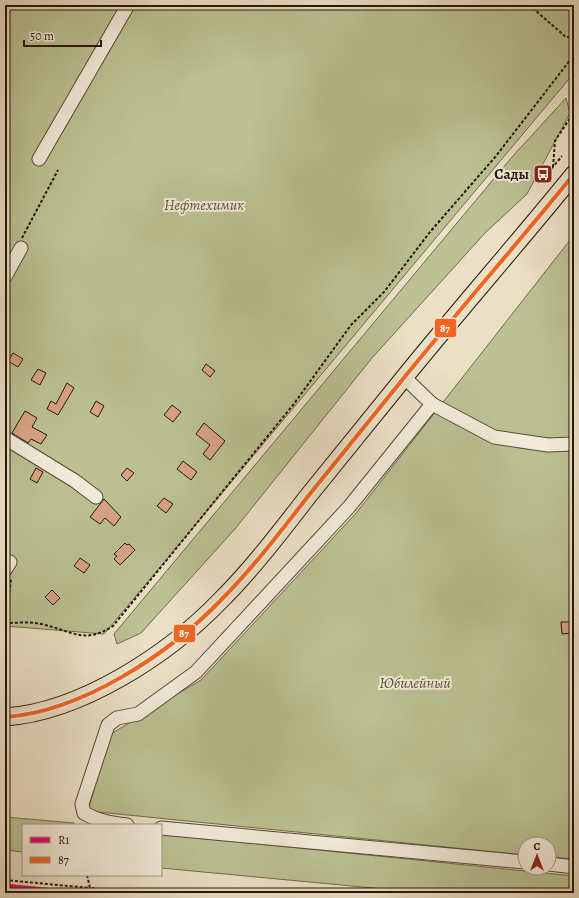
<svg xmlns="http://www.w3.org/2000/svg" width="579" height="898" viewBox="0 0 579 898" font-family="Alegreya,serif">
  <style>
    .green { fill: #bbc193; stroke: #716c4d }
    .building { fill: #d8a384; stroke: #271607 }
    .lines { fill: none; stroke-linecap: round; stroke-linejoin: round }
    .minor-casing { stroke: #584837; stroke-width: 15 }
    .major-casing { stroke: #271607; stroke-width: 19 }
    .path { stroke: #271607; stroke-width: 2; stroke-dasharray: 3 2; stroke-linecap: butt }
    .minor { stroke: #f2ebda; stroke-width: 13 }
    .major { stroke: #ebe0c6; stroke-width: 17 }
    .bus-1-casing { stroke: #f2ebda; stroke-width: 7 }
    .bus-1 { stroke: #f26522; stroke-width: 4 }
    .rail-1-casing { stroke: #f2ebda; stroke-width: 8 }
    .rail-1 { stroke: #e5007d; stroke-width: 5 }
    .labels { text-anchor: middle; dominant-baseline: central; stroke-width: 4; stroke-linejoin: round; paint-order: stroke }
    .poi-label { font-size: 15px; font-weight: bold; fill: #271607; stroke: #f2ebda; text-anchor: end }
    .park-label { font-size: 15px; font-style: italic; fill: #5b5238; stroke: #f2ebda }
    .line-badge { stroke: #f2ebda; stroke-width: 1.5 }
    .badge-label { font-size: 11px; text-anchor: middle; font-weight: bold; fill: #fff }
  </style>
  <rect width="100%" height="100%" fill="#ebe0c6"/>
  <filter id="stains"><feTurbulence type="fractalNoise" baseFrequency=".005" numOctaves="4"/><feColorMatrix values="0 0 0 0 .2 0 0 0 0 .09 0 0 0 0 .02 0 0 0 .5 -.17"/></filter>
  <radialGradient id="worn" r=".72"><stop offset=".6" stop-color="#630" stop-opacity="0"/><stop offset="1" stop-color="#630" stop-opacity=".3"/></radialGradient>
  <!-- green -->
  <g class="green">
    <path d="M5 5H574V73L104 634 5 626Z"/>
    <path d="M566 98 570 113 527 194 485 233 372 358 235 529 141 633 117 644 114 634 512 157Z"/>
    <path d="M574 235V859L549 857V844H525V855L88 811 109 735 201 680 357 512Z"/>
    <path d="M5 817 74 823V825H23V852L5 850Z"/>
    <path d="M161 834 574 876V893H426L161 868Z"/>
  </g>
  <!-- building -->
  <g class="building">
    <path d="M13 353 23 359 18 367 8 361Z"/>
    <path d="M206 364 215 371 210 377 202 370Z"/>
    <path d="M38 369 46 373 40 385 31 380Z"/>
    <path d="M67 383 74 388 58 415 47 409 51 401 56 404Z"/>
    <path d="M96 401 104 406 98 417 90 412Z"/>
    <path d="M172 405 181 412 173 422 164 415Z"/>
    <path d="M25 411 37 418 32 427 47 435 41 444 31 439 28 443 12 433Z"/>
    <path d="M204 423 225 441 210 460 203 454 210 445 196 434Z"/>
    <path d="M183 461 197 472 191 480 177 469Z"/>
    <path d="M36 468 43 472 37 483 30 479Z"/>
    <path d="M127 468 134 473 127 481 121 475Z"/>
    <path d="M164 498 173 504 166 513 157 506Z"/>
    <path d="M104 499 121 517 114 526 105 518 100 524 90 517Z"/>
    <path d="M125 543 127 545 129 544 135 550 120 565 114 559 117 556 114 554Z"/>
    <path d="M80 558 90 565 84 573 74 566Z"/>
    <path d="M52 590 60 598 53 605 45 597Z"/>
    <path d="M561 622H573V633L562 634Z"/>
  </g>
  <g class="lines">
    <!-- minor casing -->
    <g class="minor-casing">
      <g id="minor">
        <path d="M39 159 128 5"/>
        <path d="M5 277 21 248"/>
        <path d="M432 404 494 437 548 445 574 444"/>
        <path d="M5 438 75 481 96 497"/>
        <path d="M5 570 10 562"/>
        <path d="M127 825C111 823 98 821 84 813L82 804 108 725 117 718 138 714 196 672 349 507 432 404 404 377"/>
        <path d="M161 828 525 862"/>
        <path d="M549 864 574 867"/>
      </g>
    </g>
    <!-- major casing -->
    <g class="major-casing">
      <path id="major" d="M5 717C81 712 169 654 221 600 253 568 281 531 309 495 341 456 372 417 403 379 459 310 518 243 574 174"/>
    </g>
    <!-- path -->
    <g class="path">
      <path d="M529 5 566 37H574"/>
      <path d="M553 167 555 141 574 112"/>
      <path d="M542 180 562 156"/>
      <path d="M22 238 58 170"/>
      <path d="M5 607 9 595 11 579"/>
      <path d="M5 623C18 623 32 621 45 625 74 632 85 644 113 626L293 405 351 325 384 292 430 232 496 156 574 55"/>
      <path d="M87 875 90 888 142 893"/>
      <path d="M5 880 90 888"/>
    </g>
    <!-- minor -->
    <use href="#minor" class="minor"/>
    <!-- major -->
    <use href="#major" class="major"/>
    <!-- bus-1 casing -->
    <g class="bus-1-casing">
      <path id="bus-1" d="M5 717C81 712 169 654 221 600 253 568 281 531 309 495 341 456 372 417 403 379 459 310 518 243 574 174"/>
    </g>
    <!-- bus-1 -->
    <use href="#bus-1" class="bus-1"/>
    <!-- rail-1 casing -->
    <g class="rail-1-casing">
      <path id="rail-1" d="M5 886 74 893"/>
    </g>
    <!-- rail-1 -->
    <use href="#rail-1" class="rail-1"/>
  </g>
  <!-- icons -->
  <defs>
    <g id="bus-square" transform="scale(1)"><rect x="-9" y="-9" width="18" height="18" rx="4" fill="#8f2418" stroke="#f2ebda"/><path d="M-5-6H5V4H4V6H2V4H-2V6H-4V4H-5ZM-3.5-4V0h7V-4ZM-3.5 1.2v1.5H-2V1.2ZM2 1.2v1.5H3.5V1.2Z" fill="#fff"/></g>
  </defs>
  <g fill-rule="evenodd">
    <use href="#bus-square" x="543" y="174"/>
  </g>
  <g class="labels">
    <!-- poi labels -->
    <g class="poi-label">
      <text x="529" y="174">Сады</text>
    </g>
    <!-- park labels -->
    <g class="park-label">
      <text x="204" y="205">Нефтехимик</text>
      <text x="415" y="683">Юбилейный</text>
    </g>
  </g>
  <g class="line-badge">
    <rect x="434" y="318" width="23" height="20" rx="4" fill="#f26522"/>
    <rect x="173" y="624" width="23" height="19" rx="4" fill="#f26522"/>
  </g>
  <g class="badge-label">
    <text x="445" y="332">87</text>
    <text x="184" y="637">87</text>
  </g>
  <!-- margin -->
  <rect width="579" height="898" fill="none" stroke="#ebe0c6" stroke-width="20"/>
  <rect x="6" y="6" width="567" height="886" fill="none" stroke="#271607" stroke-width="2"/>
  <rect x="10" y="10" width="559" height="878" fill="none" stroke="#271607"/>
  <!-- legend -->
  <rect x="22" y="824" width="140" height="52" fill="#f2ebda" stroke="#a19686"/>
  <rect x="30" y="837" width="20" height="6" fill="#e5007d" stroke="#a19686"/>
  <text x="58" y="844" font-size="12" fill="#271607">R1</text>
  <rect x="30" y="857" width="20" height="6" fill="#f26522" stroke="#a19686"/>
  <text x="58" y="864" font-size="12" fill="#271607">87</text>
  <!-- north arrow -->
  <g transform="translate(537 856)"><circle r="19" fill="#f2ebda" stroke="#a19686"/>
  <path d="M0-3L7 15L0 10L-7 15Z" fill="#8f2418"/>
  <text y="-6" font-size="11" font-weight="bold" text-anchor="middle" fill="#271607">С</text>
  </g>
  <!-- scale -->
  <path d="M24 40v6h77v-6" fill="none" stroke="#271607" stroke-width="2"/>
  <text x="30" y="40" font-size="12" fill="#271607" stroke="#f2ebda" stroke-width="3" paint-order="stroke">50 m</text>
  <rect width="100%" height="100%" filter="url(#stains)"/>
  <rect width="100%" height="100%" fill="url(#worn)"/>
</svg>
